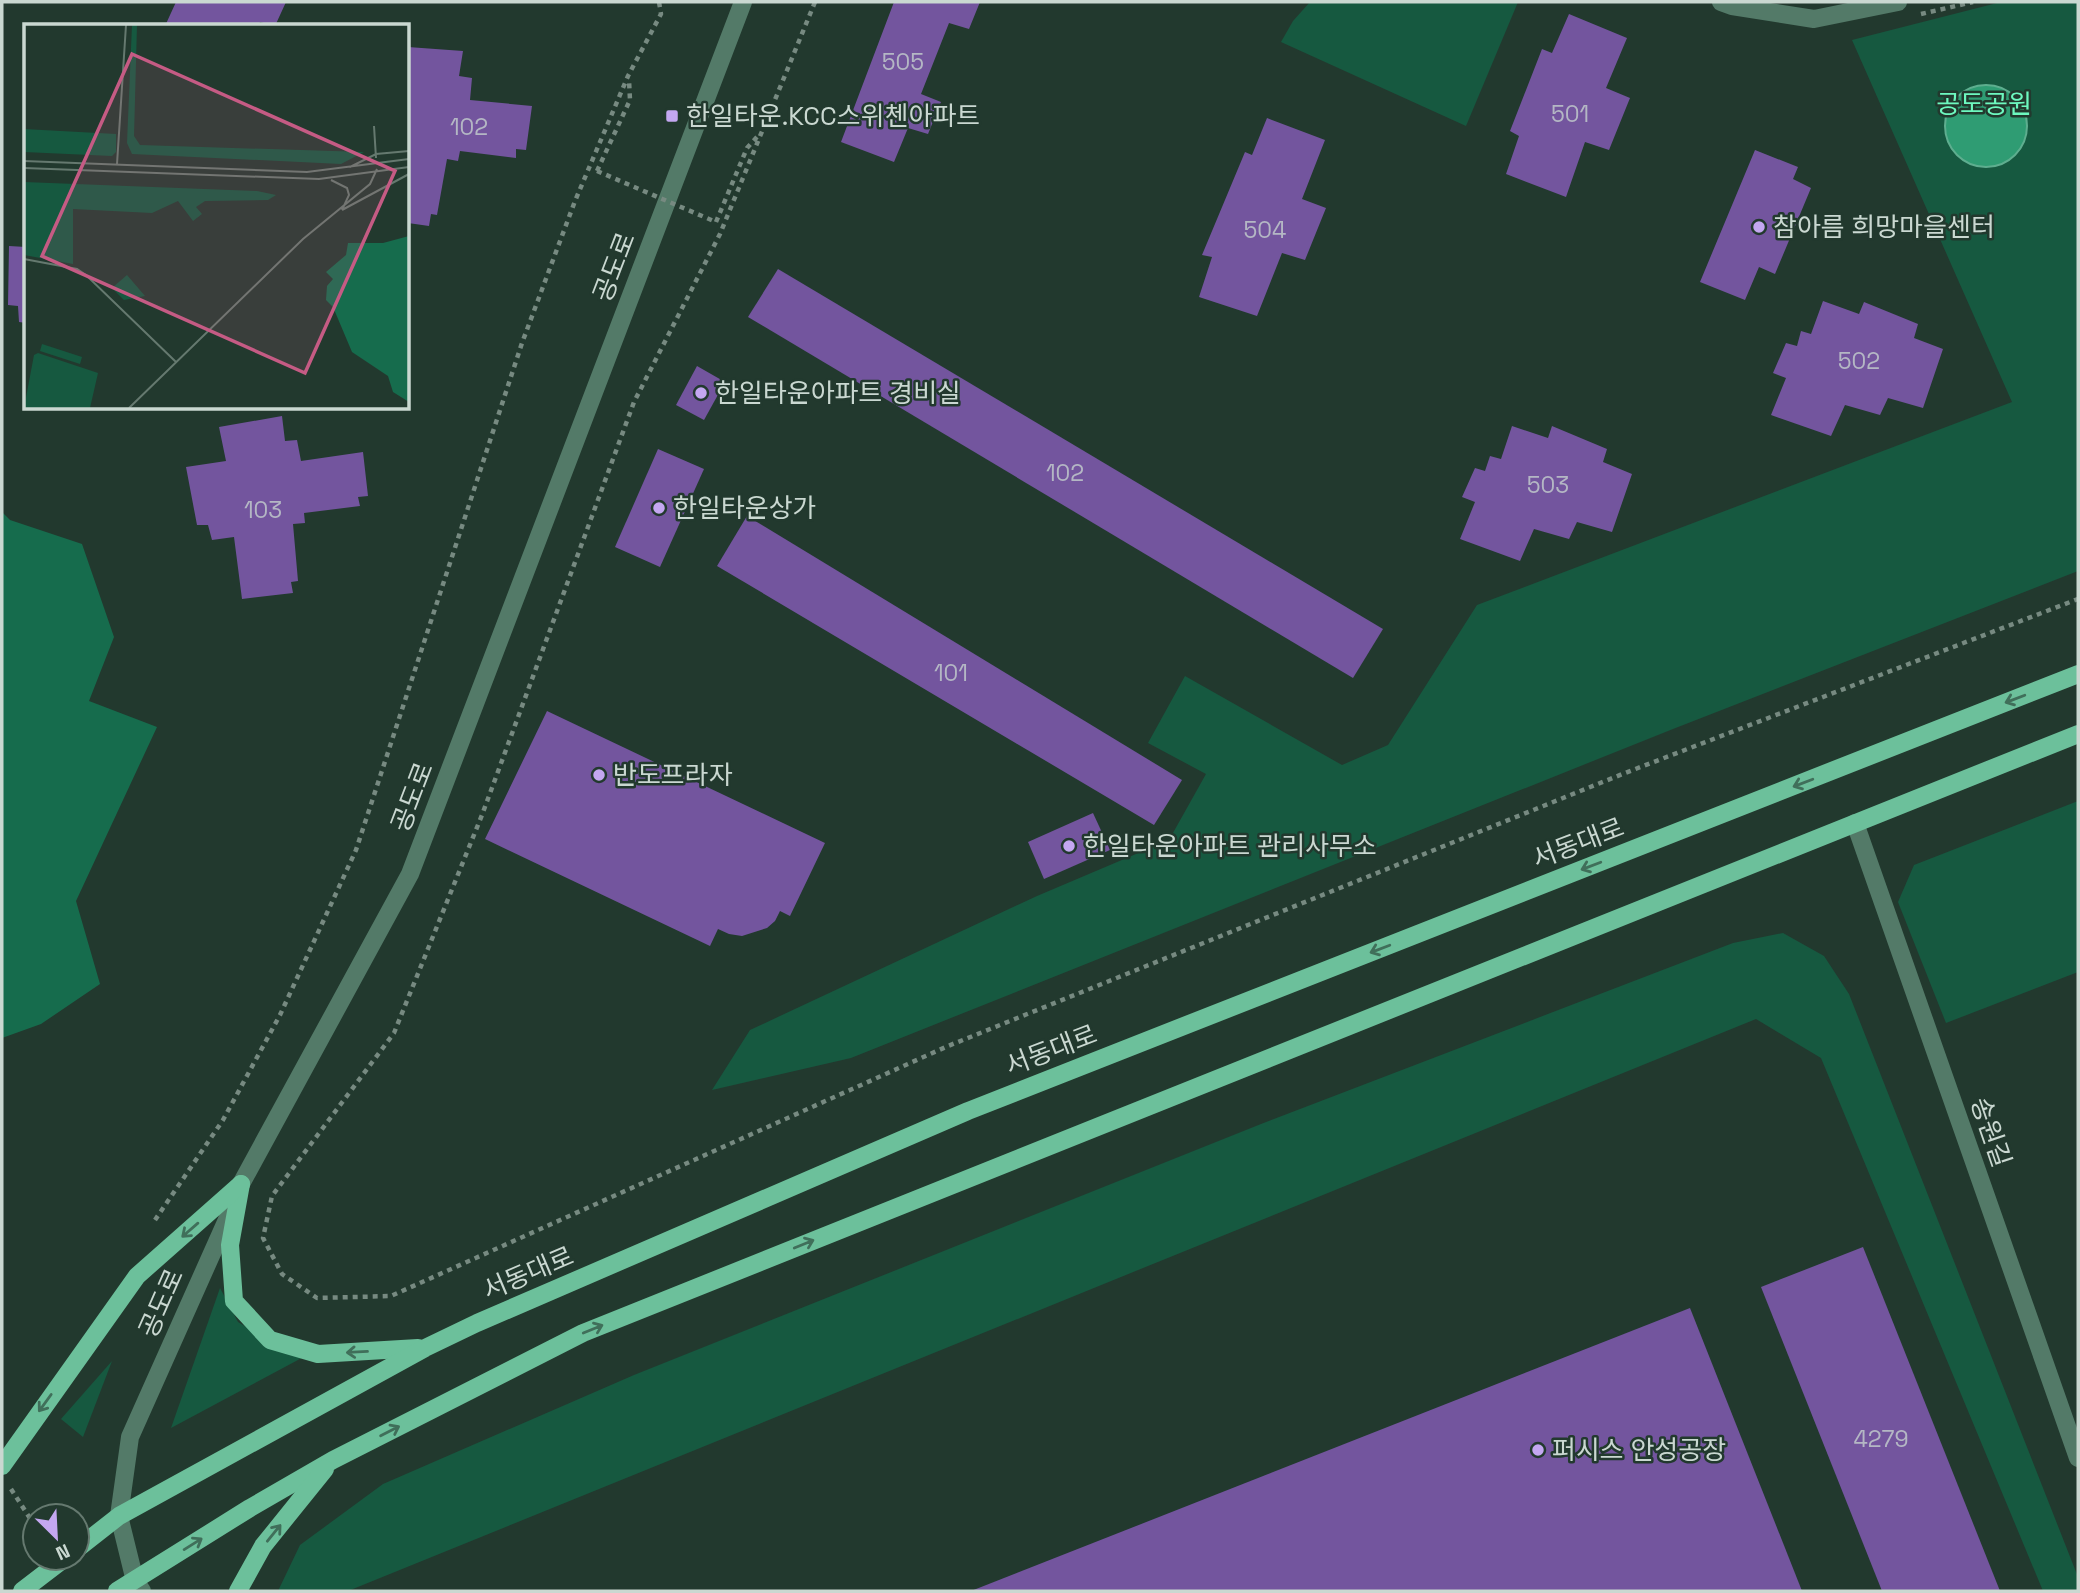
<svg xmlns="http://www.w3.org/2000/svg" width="2080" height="1593" viewBox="0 0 2080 1593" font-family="'Space Grotesk','Noto Sans KR',sans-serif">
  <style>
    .green { fill: #165940 }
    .forest { fill: #166c4d }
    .water { fill: #2f9c73; stroke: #5eae8f; stroke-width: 2 }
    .building { fill: #73559e }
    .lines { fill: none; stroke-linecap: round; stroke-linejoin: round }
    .path { stroke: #778a81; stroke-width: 4.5; stroke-dasharray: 5 5; stroke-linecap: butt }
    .minor { stroke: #537a68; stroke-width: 18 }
    .major { stroke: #6cc09b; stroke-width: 18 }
    .path-bridge { stroke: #778a81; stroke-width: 4.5; stroke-dasharray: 5 5; stroke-linecap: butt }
    .oneway { stroke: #406f5a }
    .poi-dot { fill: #c4a7f1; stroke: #22392e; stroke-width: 2.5 }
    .labels { text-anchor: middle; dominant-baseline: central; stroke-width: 5; stroke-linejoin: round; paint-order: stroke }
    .number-label { font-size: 23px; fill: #b4b7c4 }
    .park-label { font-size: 26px; fill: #6df8bf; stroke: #22392e }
    .poi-label { font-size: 26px; fill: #cad8d1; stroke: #22392e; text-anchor: start }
    .street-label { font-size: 26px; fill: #cad8d1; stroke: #22392e }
    .inset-road { fill: none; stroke: #65796f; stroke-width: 2 }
    .view { fill: #c55b84; fill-opacity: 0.15; stroke: #c55b84; stroke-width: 3.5 }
    .inset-edge { fill: none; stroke: #cad8d1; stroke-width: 3.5 }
  </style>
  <rect width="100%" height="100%" fill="#22392e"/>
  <!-- green -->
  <g class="green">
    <path d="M1310 2H1518L1466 126 1281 42 1293 21Z"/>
    <path d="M2001 2H2078V571L1673 729 851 1058 712 1090 750 1030 1037 896 1169 840 1206 774 1148 743 1185 676 1342 765 1388 745 1477 605 2012 402 1852 40Z"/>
    <path d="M2078 801V972L1946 1023 1898 902 1914 865Z"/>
    <path d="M1783 933 1824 956 1849 994 2078 1577V1591H2043L1821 1058 1756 1019 348 1591H278L300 1545 383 1484 634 1375 1261 1124 1733 943Z"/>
    <path d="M220 1288 238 1322 273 1343 311 1353 171 1428Z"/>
    <path d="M112 1361 83 1437 61 1419Z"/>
  </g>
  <!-- forest -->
  <path class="forest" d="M2 512 10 520 82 544 114 637 89 701 157 727 76 901 100 984 41 1024 2 1038Z"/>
  <!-- water -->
  <circle class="water" cx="1986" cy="126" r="41"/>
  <!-- building -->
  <g class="building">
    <path d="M176 2H286L275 26 260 22 258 26H165Z"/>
    <path d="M894 2H980L969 29 949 23 921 94 941 102 928 134 908 128 894 162 841 142Z"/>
    <path d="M1569 14 1627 38 1606 88 1630 98 1609 150 1585 142 1566 197 1506 174 1519 136 1510 131 1542 49 1552 53Z"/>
    <path d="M408 47 463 51 459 76 472 78 470 100 532 106 526 150 516 149V158L460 151 458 161 447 159 437 215 431 214 429 226 408 223Z"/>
    <path d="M1267 118 1325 140 1302 199 1326 208 1305 260 1282 253 1257 316 1199 297 1212 257 1202 255 1245 152 1252 155Z"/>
    <path d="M1755 150 1798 167 1793 179 1811 188 1775 274 1759 267 1745 300 1700 282Z"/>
    <path d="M9 246 26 247V323L19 322 18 306 8 305Z"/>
    <path d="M778 269 1383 629 1353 678 748 317Z"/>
    <path d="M1823 301 1859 314 1864 302 1918 324 1914 338 1943 349 1923 408 1888 398 1880 415 1845 405 1831 436 1771 415 1786 378 1773 373 1786 343 1797 346 1801 331 1811 334Z"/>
    <path d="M697 366 725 382 704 420 676 405Z"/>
    <path d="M282 416 285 441 297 440 301 461 363 452 368 496 358 497 360 506 304 513 305 523 293 524 298 581 291 582 293 593 242 599 234 537 212 540 208 525H197L186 467 226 461 219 427Z"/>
    <path d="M1512 426 1548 438 1552 426 1607 449 1603 462 1632 474 1612 532 1577 522 1569 539 1534 529 1520 561 1460 539 1475 502 1462 497 1475 468 1485 471 1490 456 1501 459Z"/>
    <path d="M658 449 704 469 660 567 615 547Z"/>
    <path d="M747 516 1182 780 1154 825 717 566Z"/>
    <path d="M547 711 825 843 790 916 780 911 775 921 767 928 742 936 729 934 718 929 710 946 485 839Z"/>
    <path d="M1093 813 1110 850 1044 879 1028 842Z"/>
    <path d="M1863 1247 2000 1591H1882L1761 1287Z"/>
    <path d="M1690 1308 1802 1591H971Z"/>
  </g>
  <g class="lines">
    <!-- path -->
    <g class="path">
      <path d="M815 2 720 234 634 402 482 815 394 1033 272 1196 263 1238 282 1274 317 1298 391 1296 948 1046 1625 773 2078 599"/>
      <path d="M1921 14 1973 2"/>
      <path d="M597 171 630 100 629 80"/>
      <path d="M716 222 747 148 757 137"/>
      <path d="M155 1220 223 1120 280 1015 356 850 522 343 575 201 628 76 661 14 659 2"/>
      <path d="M11 1489 35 1526"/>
    </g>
    <!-- minor -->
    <g class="minor">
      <path d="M1721 2 1732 6 1814 19 1898 2"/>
      <path d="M1855 823 2078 1458"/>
      <path d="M142 1591 135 1581 119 1516 130 1437 230 1213 241 1184 410 874 743 2"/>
    </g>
    <!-- major -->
    <g class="major">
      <path d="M241 1184 230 1245 234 1301 270 1340 318 1354 418 1348"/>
      <path d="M2 1466 137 1276 241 1184"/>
      <path d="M77 1549 119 1516 425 1348 477 1323 968 1111 2078 674"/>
      <path d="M22 1591 65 1558"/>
      <path d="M117 1591 250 1508 333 1460 583 1333 2078 734"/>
      <path d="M238 1591 263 1546 325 1469"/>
    </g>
    <!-- path-bridge -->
    <path class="path-bridge" d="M597 171 716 222"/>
  </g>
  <!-- one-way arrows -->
  <defs><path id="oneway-shaft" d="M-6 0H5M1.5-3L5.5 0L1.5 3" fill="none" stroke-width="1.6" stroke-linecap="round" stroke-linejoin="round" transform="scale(1.75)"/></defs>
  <g class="oneway">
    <use href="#oneway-shaft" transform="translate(2015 699) rotate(159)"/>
    <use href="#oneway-shaft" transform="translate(1803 783) rotate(159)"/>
    <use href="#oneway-shaft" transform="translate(1591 866) rotate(159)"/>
    <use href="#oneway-shaft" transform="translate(1380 949) rotate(159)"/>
    <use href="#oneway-shaft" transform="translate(190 1230) rotate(139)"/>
    <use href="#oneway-shaft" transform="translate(804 1244) rotate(-22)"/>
    <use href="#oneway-shaft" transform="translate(593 1329) rotate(-22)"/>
    <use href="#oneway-shaft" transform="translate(357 1352) rotate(177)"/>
    <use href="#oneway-shaft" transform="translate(45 1403) rotate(126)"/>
    <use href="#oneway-shaft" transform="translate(390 1431) rotate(-27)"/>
    <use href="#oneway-shaft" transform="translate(274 1533) rotate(-51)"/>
    <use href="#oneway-shaft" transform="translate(193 1544) rotate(-32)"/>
  </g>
  <!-- markers -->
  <g class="poi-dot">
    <rect x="665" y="109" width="14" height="14" rx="3.5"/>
    <circle cx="1759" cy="227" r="7"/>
    <circle cx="701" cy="393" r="7"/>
    <circle cx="659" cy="508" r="7"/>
    <circle cx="599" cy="775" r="7"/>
    <circle cx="1069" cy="846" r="7"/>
    <circle cx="1538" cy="1450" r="7"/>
  </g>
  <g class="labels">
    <!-- number labels -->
    <g class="number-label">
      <text x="903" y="62">505</text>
      <text x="1570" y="114">501</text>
      <text x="469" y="127">102</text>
      <text x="1265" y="230">504</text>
      <text x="1859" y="361">502</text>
      <text x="1065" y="473">102</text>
      <text x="1548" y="485">503</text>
      <text x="263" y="510">103</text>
      <text x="951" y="673">101</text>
      <text x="1881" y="1439">4279</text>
    </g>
    <!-- park labels -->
    <g class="park-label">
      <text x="1984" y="104">공도공원</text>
    </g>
    <!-- poi labels -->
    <g class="poi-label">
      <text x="686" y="116">한일타운.KCC스위첸아파트</text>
      <text x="1773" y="227">참아름 희망마을센터</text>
      <text x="715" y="393">한일타운아파트 경비실</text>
      <text x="673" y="508">한일타운상가</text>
      <text x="613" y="775">반도프라자</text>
      <text x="1083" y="846">한일타운아파트 관리사무소</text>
      <text x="1552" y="1450">퍼시스 안성공장</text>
    </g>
    <!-- street labels -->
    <g class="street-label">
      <text transform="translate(614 267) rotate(-69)">공도로</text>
      <text transform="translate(412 797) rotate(-69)">공도로</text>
      <text transform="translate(1578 843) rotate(-21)">서동대로</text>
      <text transform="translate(1051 1050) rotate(-21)">서동대로</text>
      <text transform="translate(1991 1132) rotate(71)">송원길</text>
      <text transform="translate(528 1273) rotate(-23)">서동대로</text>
      <text transform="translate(161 1303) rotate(-66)">공도로</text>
    </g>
  </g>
  <!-- overview -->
  <g transform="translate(24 24)">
    <rect width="385" height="385" fill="#22392e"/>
    <path d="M108 1H113L110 112 116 121 340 128 317 140 108 130 103 119ZM0 105 92 110V128L88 132 0 128ZM0 158 233 167 252 171 244 176 181 177 172 183 178 190 169 197 154 177 128 189 49 185V240L0 231ZM103 251 121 272 100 276 88 264ZM18 320 58 333 56 340 16 327ZM14 329 74 349 66 384H0L10 331Z" fill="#165940"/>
    <path d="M385 212V378L369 368 364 352 328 328 309 283 302 276 303 262 309 255 302 248 322 231 324 219H359Z" fill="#166c4d"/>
    <path class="inset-road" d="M350 102 352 134M0 137 283 148 385 135M93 140 102 1M326 143 352 130 385 127M0 144 295 155 385 143M307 156 323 164 325 171 318 186M318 186 385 150M0 235 53 245 62 251 152 338M105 384 279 215 346 160 353 145"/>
    <path class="view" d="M108 30 371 147 281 349 18 232Z"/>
    <rect width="385" height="385" class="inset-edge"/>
  </g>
  <!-- border -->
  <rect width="2080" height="1593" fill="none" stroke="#cad8d1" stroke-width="7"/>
  <!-- north arrow -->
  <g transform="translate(56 1537) rotate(156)"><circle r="33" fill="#22392e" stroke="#65796f" stroke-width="2"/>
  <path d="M0-5L12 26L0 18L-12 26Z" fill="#c4a7f1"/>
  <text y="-10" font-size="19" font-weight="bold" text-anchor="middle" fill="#cad8d1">N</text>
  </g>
</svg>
